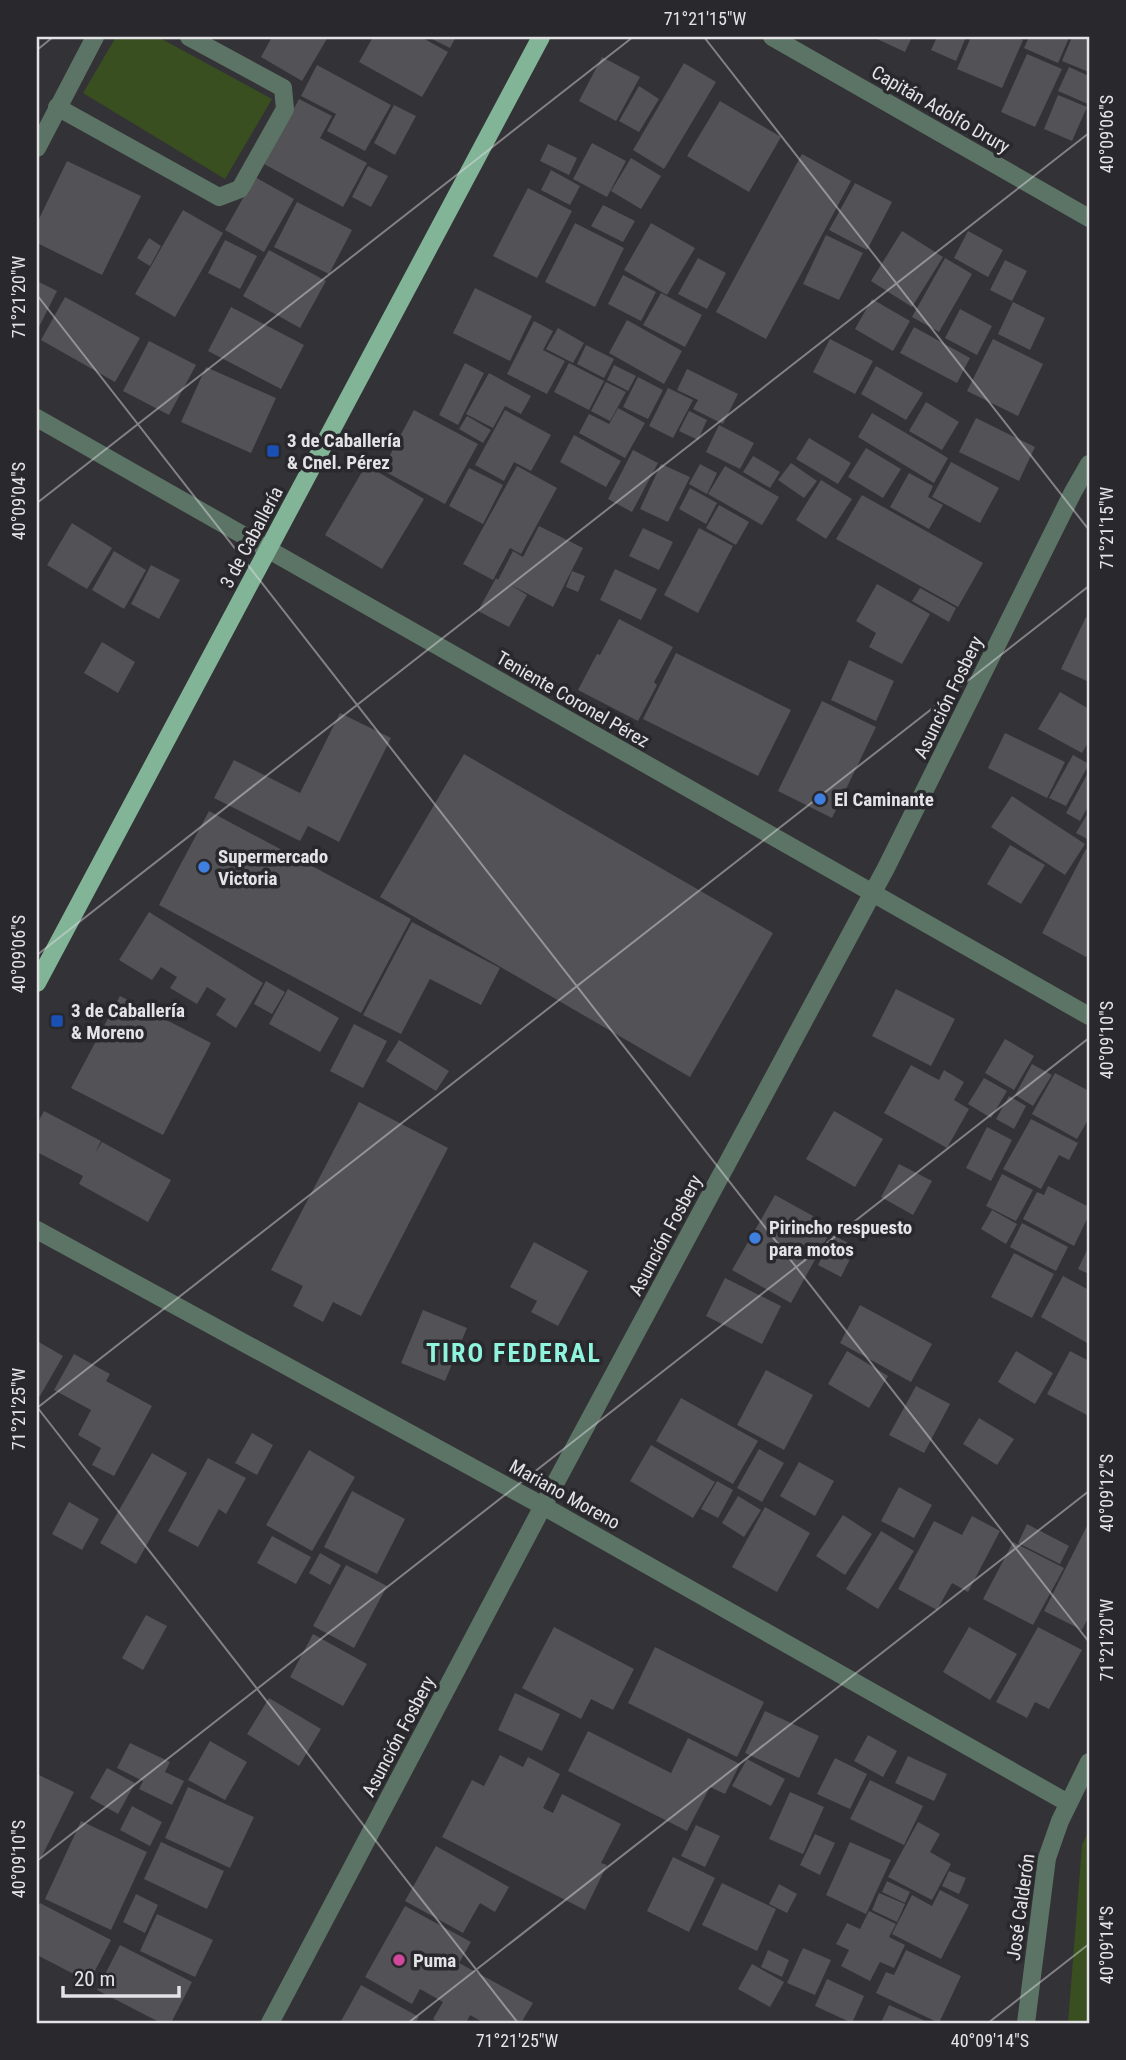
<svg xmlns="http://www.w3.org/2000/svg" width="1126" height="2060" font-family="'Roboto Condensed',sans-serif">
<rect width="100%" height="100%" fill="#333236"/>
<!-- green -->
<path fill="#394f20" d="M 116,37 L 158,37 L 272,99 L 225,179 L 83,93 Z
M 1089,1830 L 1089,2023 L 1068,2023 L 1082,1845 Z"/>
<!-- building -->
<path fill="#535257" d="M 272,37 L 328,37 L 302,81 L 261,57 Z
M 373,37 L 421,37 L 448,52 L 422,97 L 359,62 Z
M 428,37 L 456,37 L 450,48 Z
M 873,37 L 912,37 L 905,52 Z
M 937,37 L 966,37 L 956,61 L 931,50 Z
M 971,37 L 1015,37 L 1023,40 L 1002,88 L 957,69 Z
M 1029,37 L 1067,37 L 1069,38 L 1058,63 L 1024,48 Z
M 1072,37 L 1083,37 L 1089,40 L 1089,72 L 1062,61 Z
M 1027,54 L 1062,69 L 1035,127 L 1001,112 Z
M 602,57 L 640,77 L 616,121 L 579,101 Z
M 684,63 L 716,82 L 664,169 L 633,150 Z
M 317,65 L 391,105 L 365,151 L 327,131 L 336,114 L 301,96 Z
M 1069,67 L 1089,76 L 1088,104 L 1058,91 Z
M 639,86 L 659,99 L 639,132 L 619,121 Z
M 1058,95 L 1087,107 L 1072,141 L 1044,129 Z
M 299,99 L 332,116 L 320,138 L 367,163 L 343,207 L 264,164 Z
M 720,101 L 781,137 L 749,192 L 687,156 Z
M 394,105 L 416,116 L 395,155 L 374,143 Z
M 592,143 L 626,161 L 607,197 L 573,179 Z
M 548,144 L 577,158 L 569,175 L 540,161 Z
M 802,154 L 851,181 L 766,339 L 716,312 Z
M 631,158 L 661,176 L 641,209 L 611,191 Z
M 67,161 L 141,196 L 102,275 L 37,243 L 37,223 Z
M 368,166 L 388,176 L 371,207 L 352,197 Z
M 551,170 L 580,186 L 570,205 L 541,190 Z
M 255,177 L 294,199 L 264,252 L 225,230 Z
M 855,183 L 892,202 L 867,250 L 829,230 Z
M 528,188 L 572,211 L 537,278 L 493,256 Z
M 297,202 L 352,230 L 329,274 L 274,247 Z
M 603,205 L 635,221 L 623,242 L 591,226 Z
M 183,210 L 223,233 L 175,317 L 135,294 Z
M 575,223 L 624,248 L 595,307 L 545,282 Z
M 651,223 L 695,248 L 667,295 L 624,270 Z
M 902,231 L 943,257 L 912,307 L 871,281 Z
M 968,231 L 1003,250 L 988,277 L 954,258 Z
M 826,235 L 863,253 L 839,300 L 803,284 Z
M 149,238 L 161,246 L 150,266 L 137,258 Z
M 225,240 L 257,256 L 240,289 L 208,273 Z
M 269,250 L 326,281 L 300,328 L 243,296 Z
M 698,258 L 726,273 L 707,309 L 678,294 Z
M 945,258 L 972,274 L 939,332 L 912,317 Z
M 1005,260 L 1027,271 L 1012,301 L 990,290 Z
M 623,275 L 656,292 L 641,321 L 608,304 Z
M 37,281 L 57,291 L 37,331 Z
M 475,288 L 532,316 L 510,361 L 453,333 Z
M 661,293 L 702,315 L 685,347 L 643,325 Z
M 65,297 L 140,338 L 115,382 L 41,340 Z
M 872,299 L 910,321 L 893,351 L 855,329 Z
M 1013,302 L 1045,318 L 1030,350 L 998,334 Z
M 231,307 L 304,345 L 281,389 L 208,351 Z
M 960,309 L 992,326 L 977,355 L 945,338 Z
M 627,320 L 682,351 L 664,384 L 609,353 Z
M 534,321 L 553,331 L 543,350 L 565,361 L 547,394 L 507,374 Z
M 914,327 L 970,358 L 957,383 L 900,353 Z
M 558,328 L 584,343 L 573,363 L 546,349 Z
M 830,339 L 873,361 L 855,394 L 813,372 Z
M 993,339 L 1043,364 L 1018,416 L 967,391 Z
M 149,341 L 196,365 L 169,415 L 123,391 Z
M 586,345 L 614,359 L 604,378 L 577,364 Z
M 465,363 L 484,373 L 458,425 L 439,415 Z
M 569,363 L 604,381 L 589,410 L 554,392 Z
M 614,365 L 636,376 L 628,391 L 607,380 Z
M 876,366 L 923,393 L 906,420 L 861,394 Z
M 206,367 L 276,398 L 251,453 L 181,422 Z
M 687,369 L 738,394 L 723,424 L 693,409 L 698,400 L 677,390 Z
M 489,373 L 531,396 L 521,414 L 505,406 L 493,428 L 466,414 Z
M 638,377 L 663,390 L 648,419 L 623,407 Z
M 606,382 L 626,392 L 610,421 L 591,411 Z
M 668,388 L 693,400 L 673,438 L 649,426 Z
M 926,402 L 959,422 L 942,450 L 909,431 Z
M 618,408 L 645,423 L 625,458 L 579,433 L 589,414 L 609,424 L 608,426 Z
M 414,410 L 478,444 L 445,504 L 382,470 Z
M 505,410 L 551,435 L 531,471 L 514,462 L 504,481 L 475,465 Z
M 689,411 L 707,420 L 698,440 L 679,431 Z
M 872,413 L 948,458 L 934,483 L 858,437 Z
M 467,416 L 491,430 L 483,443 L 459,429 Z
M 976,418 L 1035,447 L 1019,481 L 959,452 Z
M 719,425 L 754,443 L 740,469 L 706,452 Z
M 574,435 L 621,461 L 606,487 L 560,462 Z
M 809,438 L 851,463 L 838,484 L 796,459 Z
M 866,448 L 901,469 L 883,498 L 848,477 Z
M 633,450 L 658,463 L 632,512 L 608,499 Z
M 753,456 L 780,472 L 770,488 L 743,472 Z
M 951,462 L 999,488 L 980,523 L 932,497 Z
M 791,463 L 817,481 L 804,498 L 778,480 Z
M 661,464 L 690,477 L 668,522 L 640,509 Z
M 700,464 L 717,473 L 707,494 L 689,484 Z
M 366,465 L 424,499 L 382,569 L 325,535 Z
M 517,466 L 557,488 L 521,554 L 510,548 L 493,580 L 463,564 Z
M 725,466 L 779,497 L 762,525 L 708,494 Z
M 469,468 L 503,485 L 483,524 L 449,506 Z
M 909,473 L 933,486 L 928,497 L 943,505 L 929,529 L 890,507 Z
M 821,480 L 852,499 L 826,539 L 796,520 Z
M 690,488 L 717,503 L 706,524 L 679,509 Z
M 862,495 L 983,563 L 958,607 L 836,539 Z
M 719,505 L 749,522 L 736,545 L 706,528 Z
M 72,523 L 112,548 L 87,589 L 47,565 Z
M 539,526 L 583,548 L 553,607 L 509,584 L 527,595 L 509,627 L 478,611 L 496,578 L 498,580 L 513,551 L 523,557 Z
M 643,528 L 673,542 L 659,570 L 629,556 Z
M 699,528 L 733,546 L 698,613 L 664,595 Z
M 114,551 L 146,570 L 124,609 L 92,590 Z
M 151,565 L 180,580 L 159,619 L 131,604 Z
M 615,569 L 657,589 L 641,620 L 600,600 Z
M 572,571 L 585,576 L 578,592 L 566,587 Z
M 877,584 L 930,614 L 902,664 L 869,647 L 876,633 L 856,621 Z
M 920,588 L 956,608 L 949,622 L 912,601 Z
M 1086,617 L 1089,619 L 1089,682 L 1061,669 Z
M 619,619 L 673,647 L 654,682 L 657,685 L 638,721 L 578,690 L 597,654 L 600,655 Z
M 102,642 L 135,662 L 118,693 L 84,673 Z
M 676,653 L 791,710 L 758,776 L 643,719 Z
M 849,660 L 894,681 L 876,721 L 831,700 Z
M 1060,692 L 1089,709 L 1089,741 L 1082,753 L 1038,729 Z
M 822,701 L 876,727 L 832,818 L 778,791 Z
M 340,713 L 391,738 L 339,842 L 308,826 L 300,841 L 214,798 L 234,760 L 300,793 Z
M 1005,733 L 1065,762 L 1047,798 L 988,768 Z
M 464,754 L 773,933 L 690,1077 L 380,897 Z
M 1073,755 L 1089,764 L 1066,806 L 1049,798 Z
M 1089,771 L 1089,805 L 1080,821 L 1066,813 Z
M 1012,796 L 1085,844 L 1065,875 L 991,827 Z
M 209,811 L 411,919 L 361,1013 L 159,905 Z
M 1089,811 L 1089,840 L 1076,833 Z
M 1010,845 L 1045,865 L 1021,904 L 987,884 Z
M 1086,849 L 1089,850 L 1089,952 L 1086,957 L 1042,933 Z
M 149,912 L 263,983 L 236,1028 L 216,1015 L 226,999 L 207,987 L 197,1004 L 170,988 L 177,977 L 161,967 L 152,980 L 119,960 Z
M 412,922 L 500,968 L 481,1005 L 430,979 L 401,1034 L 363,1015 Z
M 266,981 L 285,992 L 272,1014 L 254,1004 Z
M 288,989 L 339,1018 L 320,1052 L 269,1024 Z
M 896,989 L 955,1019 L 931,1066 L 872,1036 Z
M 120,996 L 211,1043 L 163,1135 L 71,1088 Z
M 354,1024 L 387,1041 L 363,1088 L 330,1071 Z
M 1005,1039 L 1034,1056 L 1014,1090 L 985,1073 Z
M 399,1040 L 449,1071 L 436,1091 L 386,1061 Z
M 1032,1064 L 1052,1075 L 1033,1106 L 1015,1095 Z
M 911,1065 L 939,1080 L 944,1070 L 964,1082 L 954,1100 L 969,1109 L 947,1148 L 884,1113 Z
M 1055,1073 L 1089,1091 L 1089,1118 L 1077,1139 L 1032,1114 Z
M 984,1078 L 1007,1091 L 991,1118 L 968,1104 Z
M 1009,1096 L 1026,1106 L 1014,1129 L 996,1119 Z
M 359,1102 L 448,1148 L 361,1316 L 333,1302 L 323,1322 L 293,1306 L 303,1286 L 271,1270 Z
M 44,1111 L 101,1141 L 95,1153 L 102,1142 L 171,1180 L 148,1222 L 79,1184 L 83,1176 L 37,1152 L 37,1124 Z
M 834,1111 L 883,1139 L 855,1187 L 806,1159 Z
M 1031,1119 L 1078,1143 L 1069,1160 L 1059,1155 L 1041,1189 L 1003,1169 Z
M 987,1127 L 1012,1140 L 991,1181 L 966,1168 Z
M 899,1164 L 932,1181 L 913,1215 L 881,1197 Z
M 1002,1174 L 1033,1190 L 1016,1221 L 986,1206 Z
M 1048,1186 L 1089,1207 L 1089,1215 L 1074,1246 L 1023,1219 L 1037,1192 L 1044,1195 Z
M 775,1195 L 833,1227 L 791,1303 L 732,1270 Z
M 992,1210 L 1017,1224 L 1006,1244 L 981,1229 Z
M 1022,1223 L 1068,1247 L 1056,1271 L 1010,1247 Z
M 833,1235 L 856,1247 L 841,1277 L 818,1265 Z
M 534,1242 L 588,1271 L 558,1326 L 531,1312 L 537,1301 L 510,1287 Z
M 1089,1246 L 1089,1274 L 1078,1269 Z
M 1014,1253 L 1054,1274 L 1032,1318 L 991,1297 Z
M 1063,1276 L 1089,1290 L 1089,1344 L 1041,1317 Z
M 725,1278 L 781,1306 L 762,1344 L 706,1316 Z
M 860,1305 L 932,1344 L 911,1382 L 840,1343 Z
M 423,1310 L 467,1328 L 445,1381 L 401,1363 Z
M 37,1341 L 63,1356 L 40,1396 L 37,1394 Z
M 847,1351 L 888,1376 L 869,1408 L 828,1384 Z
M 1016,1351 L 1053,1373 L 1035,1404 L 998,1382 Z
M 1070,1351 L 1089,1361 L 1089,1416 L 1047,1394 Z
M 74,1354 L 110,1374 L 106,1381 L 152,1406 L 114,1476 L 92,1465 L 101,1448 L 78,1435 L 91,1410 L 54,1390 Z
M 766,1370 L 813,1395 L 784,1450 L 737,1425 Z
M 916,1386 L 950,1404 L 924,1453 L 889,1435 Z
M 681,1398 L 758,1441 L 733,1484 L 656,1441 Z
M 979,1418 L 1014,1439 L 997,1465 L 963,1444 Z
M 252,1433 L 273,1445 L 257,1475 L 235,1463 Z
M 651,1445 L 715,1482 L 693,1518 L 630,1481 Z
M 759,1449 L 784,1463 L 762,1502 L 737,1488 Z
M 309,1450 L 355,1477 L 312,1551 L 266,1525 Z
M 152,1453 L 187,1473 L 136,1564 L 100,1543 Z
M 208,1458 L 246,1478 L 226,1514 L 219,1509 L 198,1547 L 168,1531 Z
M 799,1462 L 834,1481 L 815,1516 L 780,1496 Z
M 717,1481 L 733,1490 L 718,1518 L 701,1509 Z
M 899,1487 L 932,1505 L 914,1538 L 881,1521 Z
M 352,1491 L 405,1519 L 377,1574 L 324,1547 Z
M 738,1496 L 761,1510 L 744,1537 L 722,1523 Z
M 69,1502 L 99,1519 L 82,1550 L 52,1534 Z
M 765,1507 L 810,1533 L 777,1592 L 732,1567 Z
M 843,1515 L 872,1534 L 845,1575 L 816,1556 Z
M 972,1516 L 1000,1531 L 968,1592 L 952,1583 L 937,1610 L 898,1589 L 934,1521 L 962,1535 Z
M 1089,1522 L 1089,1616 L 1082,1630 L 1044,1611 Z
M 1027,1524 L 1069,1546 L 1060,1564 L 1018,1543 Z
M 881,1531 L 914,1551 L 878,1609 L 846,1589 Z
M 272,1536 L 311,1557 L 296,1584 L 257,1563 Z
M 1013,1542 L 1064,1568 L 1033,1625 L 983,1599 Z
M 320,1553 L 341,1565 L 330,1585 L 309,1573 Z
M 346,1565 L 387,1586 L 354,1648 L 313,1626 Z
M 146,1615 L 167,1626 L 143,1670 L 122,1658 Z
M 554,1627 L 634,1669 L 613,1710 L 591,1699 L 581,1719 L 522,1688 Z
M 969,1627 L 1017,1654 L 990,1700 L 943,1672 Z
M 1038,1627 L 1082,1650 L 1049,1709 L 1035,1702 L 1027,1718 L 996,1702 Z
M 313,1634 L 367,1664 L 343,1706 L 290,1677 Z
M 655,1647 L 764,1702 L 737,1757 L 628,1703 Z
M 515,1693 L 560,1714 L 542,1751 L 498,1730 Z
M 269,1698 L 321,1729 L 299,1766 L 247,1734 Z
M 765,1711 L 819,1736 L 799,1778 L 745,1753 Z
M 588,1731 L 671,1773 L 688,1738 L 740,1764 L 725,1794 L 710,1787 L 687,1831 L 568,1771 Z
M 868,1735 L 897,1751 L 883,1777 L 854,1761 Z
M 210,1741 L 247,1762 L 225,1800 L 188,1780 Z
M 130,1743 L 170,1762 L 165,1772 L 184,1781 L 172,1805 L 139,1789 L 143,1781 L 117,1768 Z
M 500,1755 L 523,1767 L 528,1757 L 560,1774 L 543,1808 L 553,1813 L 562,1794 L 621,1824 L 601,1863 L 607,1865 L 585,1910 L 442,1837 L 472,1780 L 484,1786 Z
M 908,1756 L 947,1774 L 934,1801 L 895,1783 Z
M 835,1758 L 867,1774 L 850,1809 L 817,1794 Z
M 747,1759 L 785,1779 L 771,1806 L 732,1786 Z
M 107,1768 L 135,1783 L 118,1814 L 90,1798 Z
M 37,1774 L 74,1792 L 41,1858 L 37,1856 Z
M 870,1780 L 923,1806 L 904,1845 L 850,1819 Z
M 188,1787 L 254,1817 L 230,1868 L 165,1838 Z
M 790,1792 L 824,1807 L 803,1854 L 769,1839 Z
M 132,1806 L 162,1822 L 150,1846 L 120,1830 Z
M 81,1821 L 147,1852 L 111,1930 L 45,1899 Z
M 918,1822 L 940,1834 L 930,1852 L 951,1864 L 932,1900 L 888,1877 Z
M 696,1825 L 720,1836 L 705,1867 L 681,1856 Z
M 815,1834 L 835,1843 L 820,1875 L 800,1865 Z
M 161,1842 L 224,1871 L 207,1909 L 144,1879 Z
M 850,1842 L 891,1860 L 866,1914 L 826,1895 Z
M 436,1846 L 509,1887 L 495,1912 L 480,1903 L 463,1933 L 405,1901 Z
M 673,1857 L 715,1878 L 689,1932 L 647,1911 Z
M 949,1871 L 966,1878 L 959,1894 L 942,1886 Z
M 887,1881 L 910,1892 L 905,1903 L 882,1892 Z
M 722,1883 L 776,1909 L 757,1951 L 702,1925 Z
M 779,1884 L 797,1894 L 787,1913 L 769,1904 Z
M 940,1890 L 969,1905 L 941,1959 L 892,1934 L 912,1895 L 932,1906 Z
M 879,1893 L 905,1904 L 897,1922 L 872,1910 Z
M 136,1894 L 158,1905 L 145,1933 L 123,1922 Z
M 40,1903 L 111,1940 L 89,1982 L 37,1955 L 37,1909 Z
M 405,1906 L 471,1942 L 459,1963 L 533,2003 L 521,2023 L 484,2023 L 470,2015 L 466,2023 L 440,2023 L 433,2019 L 443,2002 L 420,1989 L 412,2004 L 365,1977 Z
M 869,1911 L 896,1924 L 889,1937 L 905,1945 L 894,1968 L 880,1962 L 870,1981 L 841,1966 L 849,1950 L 836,1944 L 847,1923 L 860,1929 Z
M 157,1914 L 213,1940 L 195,1977 L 140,1951 Z
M 120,1945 L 192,1982 L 171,2023 L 161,2023 L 97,1990 Z
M 803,1948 L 831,1960 L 815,1995 L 787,1983 Z
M 768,1950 L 789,1960 L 782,1977 L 761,1967 Z
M 906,1950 L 961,1976 L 939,2023 L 876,1993 L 886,1972 L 894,1975 Z
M 752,1964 L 784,1982 L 770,2007 L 738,1989 Z
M 827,1979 L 864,1996 L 852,2023 L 815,2006 Z
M 361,1985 L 419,2017 L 415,2023 L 340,2023 Z
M 889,2005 L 930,2023 L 881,2023 Z"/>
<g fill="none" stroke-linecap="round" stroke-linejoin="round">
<!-- minor -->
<path stroke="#5c7466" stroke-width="18" d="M 772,37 L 1089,218
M 57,107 L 219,197 L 240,189 L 285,109 L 283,88 L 189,37
M 37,148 L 95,37
M 37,418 L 1089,1016
M 37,1230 L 543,1506 L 1068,1803
M 270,2023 L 543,1506 L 886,868 L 1073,492 L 1089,464
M 1026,2023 L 1047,1858 L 1060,1821 L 1089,1762"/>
<!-- major -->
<path stroke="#82b497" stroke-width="18" d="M 37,983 L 541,37"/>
</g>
<!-- ticks -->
<path fill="none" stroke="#e4e3e6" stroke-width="2" stroke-opacity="0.45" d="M 704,37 L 1089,530M 37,50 L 53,37M 37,295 L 1089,1642M 37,503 L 633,37M 37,955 L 1089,133M 37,1407 L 518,2023M 37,1408 L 1089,586M 37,1861 L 1089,1038M 408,2023 L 1089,1491M 988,2023 L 1089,1944"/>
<!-- markers -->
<g fill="#1a4fb4" stroke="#29282c" stroke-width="2.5">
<rect x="266" y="444" width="14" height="14" rx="3.5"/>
<rect x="50" y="1014" width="14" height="14" rx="3.5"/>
</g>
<g fill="#3f7fe0" stroke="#29282c" stroke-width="2.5">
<circle cx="820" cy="799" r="7"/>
<circle cx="204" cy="867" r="7"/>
<circle cx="755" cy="1238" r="7"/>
</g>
<circle fill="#d1479c" stroke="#29282c" stroke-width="2.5" cx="399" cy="1960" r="7"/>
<g text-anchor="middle" stroke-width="7" stroke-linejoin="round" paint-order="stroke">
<!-- street labels -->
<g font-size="19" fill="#e4e3e6" stroke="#29282c">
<text transform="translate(941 109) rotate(30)" y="7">Capitán Adolfo Drury</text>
<text transform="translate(251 537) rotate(-62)" y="7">3 de Caballería</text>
<text transform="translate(948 697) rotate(-64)" y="7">Asunción Fosbery</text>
<text transform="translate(573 699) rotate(30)" y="7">Teniente Coronel Pérez</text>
<text transform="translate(665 1235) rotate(-62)" y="7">Asunción Fosbery</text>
<text transform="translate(565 1494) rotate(29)" y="7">Mariano Moreno</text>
<text transform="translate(398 1736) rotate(-62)" y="7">Asunción Fosbery</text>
<text transform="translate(1020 1907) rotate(-82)" y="7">José Calderón</text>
</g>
<!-- poi labels -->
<g font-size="19" font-weight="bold" fill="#e4e3e6" stroke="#29282c" text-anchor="start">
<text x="287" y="447">3 de Caballería<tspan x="287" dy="22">&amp; Cnel. Pérez</tspan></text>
<text x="834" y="806">El Caminante</text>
<text x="218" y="863">Supermercado<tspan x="218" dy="22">Victoria</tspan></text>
<text x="71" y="1017">3 de Caballería<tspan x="71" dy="22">&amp; Moreno</tspan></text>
<text x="769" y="1234">Pirincho respuesto<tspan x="769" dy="22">para motos</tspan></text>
<text x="413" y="1967">Puma</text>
</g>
<!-- district labels -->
<g font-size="26" font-weight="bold" letter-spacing="2" fill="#8ff4de" stroke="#29282c">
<text x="514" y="1362">TIRO FEDERAL</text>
</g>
</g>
<!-- border -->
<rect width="1126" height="2060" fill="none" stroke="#29282c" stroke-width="77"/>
<!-- scale -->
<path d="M63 1986v10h116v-10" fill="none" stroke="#e4e3e6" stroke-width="3.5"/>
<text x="74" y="1986" font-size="21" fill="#e4e3e6" stroke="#29282c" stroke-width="5" paint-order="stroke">20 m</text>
<rect x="38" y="38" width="1050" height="1984" fill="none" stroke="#e4e3e6" stroke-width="2.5"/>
<g font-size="18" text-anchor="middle" fill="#e4e3e6">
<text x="705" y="25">71°21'15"W</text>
<text transform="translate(1107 134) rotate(-90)" y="6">40°09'06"S</text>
<text transform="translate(19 297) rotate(-90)" y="6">71°21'20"W</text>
<text transform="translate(19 501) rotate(-90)" y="6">40°09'04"S</text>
<text transform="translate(1107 528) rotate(-90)" y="6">71°21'15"W</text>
<text transform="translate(19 954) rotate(-90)" y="6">40°09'06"S</text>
<text transform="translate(1107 1040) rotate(-90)" y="6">40°09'10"S</text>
<text transform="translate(19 1409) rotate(-90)" y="6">71°21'25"W</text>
<text transform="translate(1107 1493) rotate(-90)" y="6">40°09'12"S</text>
<text transform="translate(1107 1640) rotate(-90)" y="6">71°21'20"W</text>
<text transform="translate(19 1859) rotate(-90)" y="6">40°09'10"S</text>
<text transform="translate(1107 1945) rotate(-90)" y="6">40°09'14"S</text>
<text x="517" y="2047">71°21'25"W</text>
<text x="990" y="2047">40°09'14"S</text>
</g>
</svg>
